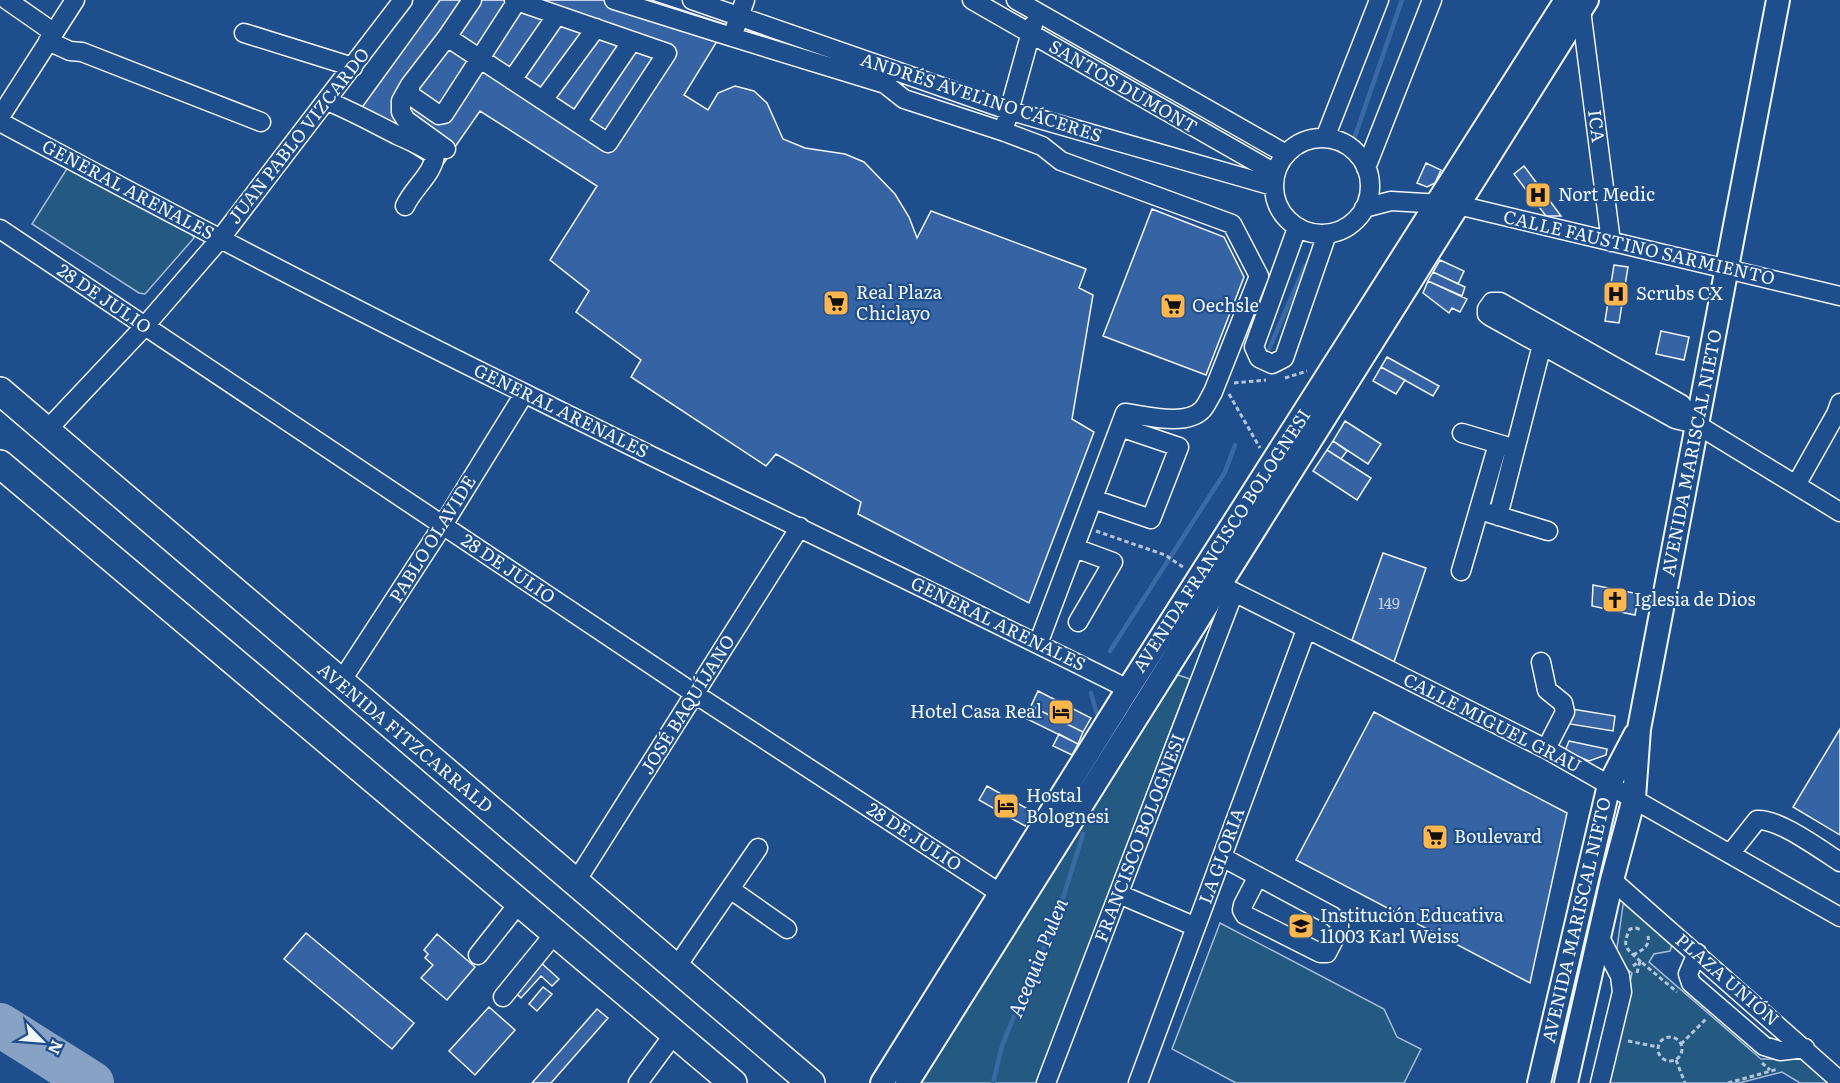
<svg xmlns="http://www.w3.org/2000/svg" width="1840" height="1083" font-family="Literata,serif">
<rect width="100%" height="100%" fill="#1f4e8c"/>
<!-- green -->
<path fill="#245a82" stroke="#a8bbd7" stroke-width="1.5" d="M 68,167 L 190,231 L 194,238 L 145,294 L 139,293 L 32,224 Z
M 1172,673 L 1190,679 L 1037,1083 L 913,1083 Z
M 1631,903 L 1674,939 L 1670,951 L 1654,954 L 1649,962 L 1761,1059 L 1802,1059 L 1829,1083 L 1800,1083 L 1782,1072 L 1739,1083 L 1608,1083 L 1632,973 L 1623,966 L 1616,955 L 1623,905 Z
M 1220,923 L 1384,1009 L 1397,1037 L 1421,1049 L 1404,1083 L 1236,1083 L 1172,1049 Z"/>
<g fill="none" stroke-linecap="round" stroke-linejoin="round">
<!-- stream -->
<path stroke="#3b69a3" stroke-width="4.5" d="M 1354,139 L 1402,0
M 1269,349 L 1305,266
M 1110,651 L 1225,472 L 1235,445
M 1091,693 L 1097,714
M 993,1083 L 1002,1046 L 1033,969 L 1054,927 L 1083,834"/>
<!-- taxiway -->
<path stroke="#88a2c6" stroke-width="44" d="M 0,1025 L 92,1083"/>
</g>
<!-- building -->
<path fill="#3563a3" stroke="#f2f6ff" stroke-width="1.5" d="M 440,0 L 651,0 L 727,25 L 684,95 L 708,110 L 718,93 L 735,86 L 754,91 L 767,103 L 783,139 L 805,148 L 845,154 L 864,162 L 895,194 L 909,217 L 917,238 L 931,211 L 1086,269 L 1079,288 L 1093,295 L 1072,419 L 1094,432 L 1029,603 L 858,514 L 861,502 L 776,454 L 766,466 L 631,377 L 641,360 L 576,312 L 589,291 L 550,260 L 597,186 L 480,111 L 439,170 L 355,117 Z
M 1426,163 L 1441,170 L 1435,183 L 1427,187 L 1417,183 Z
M 1524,166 L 1561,216 L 1546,216 L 1514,174 Z
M 1152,209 L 1224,237 L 1244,277 L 1206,375 L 1103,336 Z
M 1440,260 L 1464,271 L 1458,284 L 1433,272 Z
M 1614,265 L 1628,267 L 1619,323 L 1605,321 Z
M 1433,272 L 1465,287 L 1462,296 L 1428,281 Z
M 1428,281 L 1467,299 L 1460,312 L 1452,308 L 1449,313 L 1423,293 Z
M 1661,331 L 1689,337 L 1684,360 L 1656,354 Z
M 1387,357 L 1439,386 L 1433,396 L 1381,367 Z
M 1381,367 L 1405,380 L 1396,394 L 1373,381 Z
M 1345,421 L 1381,444 L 1368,464 L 1333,441 Z
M 1333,441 L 1347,451 L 1341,459 L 1327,450 Z
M 1327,450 L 1371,478 L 1357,500 L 1313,471 Z
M 1383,553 L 1426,568 L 1394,662 L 1352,640 Z
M 1593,585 L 1639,594 L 1635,615 L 1592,606 Z
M 1038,691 L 1091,718 L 1083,732 L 1031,706 Z
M 1031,706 L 1083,732 L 1078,744 L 1025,718 Z
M 1572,709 L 1615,716 L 1613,731 L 1570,724 Z
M 1374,712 L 1567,813 L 1530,983 L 1296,860 Z
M 1840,729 L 1840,835 L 1793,807 Z
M 1059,734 L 1078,744 L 1072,755 L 1053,746 Z
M 1569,741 L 1607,749 L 1606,755 L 1589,761 L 1565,751 Z
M 987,786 L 1033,812 L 1025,826 L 979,800 Z
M 306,933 L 414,1023 L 392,1049 L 284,959 Z
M 437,934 L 475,967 L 447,1000 L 421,978 L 433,965 L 425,958 L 428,954 L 424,950 Z
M 539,961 L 559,979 L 552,986 L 541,976 L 521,998 L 513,990 Z
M 543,987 L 552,994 L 537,1011 L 529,1004 Z
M 489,1007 L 515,1030 L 475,1075 L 449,1051 Z
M 597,1009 L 608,1018 L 551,1083 L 532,1083 Z"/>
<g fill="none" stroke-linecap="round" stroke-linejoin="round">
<!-- minor casing -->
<g stroke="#f2f6ff" stroke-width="21">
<path id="minor" d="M 7,0 L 53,32
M 614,0 L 732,37
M 692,0 L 1008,110 L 1273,186
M 745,0 L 732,37 L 885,84 L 904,99 L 1005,132 L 1042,146 L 1061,161 L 1232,224 L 1259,276 L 1213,392 C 1210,397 1207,404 1203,409 C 1187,427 1147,416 1125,413 L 1038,644
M 972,0 L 1275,173
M 1016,0 L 1286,154
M 1581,10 L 1611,242
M 244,33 L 353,67
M 447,37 L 608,143 L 667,53 L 514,0
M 48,41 L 70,51 L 82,52 L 261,122
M 512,80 L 557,15
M 410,85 L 410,95 L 439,115 L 444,114 L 517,1
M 543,100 L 596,28
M 327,101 C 352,111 373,123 397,135 C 410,141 423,146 435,155 C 433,174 413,188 405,206
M 0,117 L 75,0
M 0,122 C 173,215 347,306 524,393 C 724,493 927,588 1128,689
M 577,122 L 632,41
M 1006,122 L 1033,25
M1274 186a48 48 0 1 1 96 0a48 48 0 1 1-96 0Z
M 1325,138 L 1379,0
M 446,149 L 406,120 L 401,112 L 401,101 L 410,85 L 447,37 L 472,0
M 1366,168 L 1432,0
M 1364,208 L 1391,201 L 1458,205 L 1840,296
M 1297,228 L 1254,347 L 1259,358 L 1272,364 L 1284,358 L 1327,234
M 0,229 L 695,694 L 1012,901
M 1696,424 L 1681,404 L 1500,302 L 1492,302 L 1487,309 L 1487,314 L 1491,317 L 1675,419 L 1696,424 L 1840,512
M 47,430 L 144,327 L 220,239 L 403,0
M 1462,433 L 1509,447
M 1796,485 L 1836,414 L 1840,403
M 1093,499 L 1151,519 L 1179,447 L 1120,427
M 1489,513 L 1548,531
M 1498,516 L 1542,345
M 1075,548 L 1113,562 L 1078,622
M 1461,571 L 1498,444
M 1208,579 L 1546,749 L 1840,917
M 1541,662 L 1547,690 L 1563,703 L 1565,712 L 1546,749
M 340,683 L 443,525 L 524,394
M 1730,854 L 1757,820 C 1778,818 1821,850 1840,862
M 1222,857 L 1332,916 L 1339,922 L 1339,930 L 1327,953 L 1320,953 L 1245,915 L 1242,910 L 1243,905 L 1258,876
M 1612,880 L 1840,1081
M 575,883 L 800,527
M 730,889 L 787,929
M 1119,894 L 1196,927
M 1599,936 L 1620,976 L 1622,992 L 1600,1083
M 1697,953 L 1688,974 L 1691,983 L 1764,1046 L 1780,1051 L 1805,1048
M 478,955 L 519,903
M 675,969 L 758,848
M 503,997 L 555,933
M 638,1083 L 674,1034
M 1046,1083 L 1234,592
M 1138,1083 L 1306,630"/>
</g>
<!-- major casing -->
<g stroke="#f2f6ff" stroke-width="26">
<path id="major" d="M 882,1083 L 1128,689 L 1566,0
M 907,1083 L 1587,0
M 1539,1083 L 1609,785 L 1635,735
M 1566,1083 L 1612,880 L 1634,798 L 1639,729 L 1778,0"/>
</g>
<!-- highway casing -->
<g stroke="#f2f6ff" stroke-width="30">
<path id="highway" d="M 0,391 L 811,1083
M 0,464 L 733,1083"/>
</g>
<!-- path -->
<path stroke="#b3c4dc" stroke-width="3" stroke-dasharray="4.5 3" stroke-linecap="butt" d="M 1285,378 L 1307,371
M 1234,383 L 1266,380
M 1229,394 L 1260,448
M 1096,531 L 1165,555 L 1183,567
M 1633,955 C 1642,950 1650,947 1648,936
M 1633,966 L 1640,961 C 1627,949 1621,947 1630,929 L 1636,928 L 1641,930
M 1637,973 L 1640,961 L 1677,992
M1658 1049a12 12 0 1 1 24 0a12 12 0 1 1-24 0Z
M 1628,1041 L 1658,1047
M 1681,1044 L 1707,1018
M 1676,1060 L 1685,1083
M 1762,1063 L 1770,1070
M 1728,1083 L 1778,1069"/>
<!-- minor -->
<use href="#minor" stroke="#1f4e8c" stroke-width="18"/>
<!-- major -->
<use href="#major" stroke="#1f4e8c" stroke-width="22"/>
<!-- highway -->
<use href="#highway" stroke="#1f4e8c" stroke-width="27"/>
</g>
<!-- icons -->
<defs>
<g id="hospital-square" transform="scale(1.35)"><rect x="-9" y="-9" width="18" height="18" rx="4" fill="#ffb74d" stroke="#1f4e8c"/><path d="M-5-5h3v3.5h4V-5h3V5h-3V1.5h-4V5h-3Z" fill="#111"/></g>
<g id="supermarket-square" transform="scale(1.35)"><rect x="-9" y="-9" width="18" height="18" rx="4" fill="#ffb74d" stroke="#1f4e8c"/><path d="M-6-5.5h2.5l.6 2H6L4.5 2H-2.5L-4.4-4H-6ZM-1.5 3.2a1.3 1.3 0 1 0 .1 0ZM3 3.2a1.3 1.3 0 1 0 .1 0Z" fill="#111"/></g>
<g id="church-square" transform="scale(1.35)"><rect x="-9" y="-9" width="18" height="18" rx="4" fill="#ffb74d" stroke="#1f4e8c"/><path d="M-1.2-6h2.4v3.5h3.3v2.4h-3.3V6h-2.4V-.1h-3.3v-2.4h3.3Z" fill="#111"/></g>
<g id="hotel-square" transform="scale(1.35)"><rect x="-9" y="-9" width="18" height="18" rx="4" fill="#ffb74d" stroke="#1f4e8c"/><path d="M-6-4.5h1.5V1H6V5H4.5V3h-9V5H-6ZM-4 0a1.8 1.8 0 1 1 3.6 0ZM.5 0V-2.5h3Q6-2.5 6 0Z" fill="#111"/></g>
<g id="school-square" transform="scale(1.35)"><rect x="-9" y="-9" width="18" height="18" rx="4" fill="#ffb74d" stroke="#1f4e8c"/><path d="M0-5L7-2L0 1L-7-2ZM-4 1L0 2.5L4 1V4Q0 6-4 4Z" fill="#111"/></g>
</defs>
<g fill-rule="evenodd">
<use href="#hospital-square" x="1538" y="195"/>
<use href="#hospital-square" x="1616" y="294"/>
<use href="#supermarket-square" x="836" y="303"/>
<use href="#supermarket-square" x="1173" y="306"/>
<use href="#church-square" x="1615" y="600"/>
<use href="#hotel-square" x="1061" y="712"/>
<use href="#hotel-square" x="1006" y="806"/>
<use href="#supermarket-square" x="1435" y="837"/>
<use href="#school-square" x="1301" y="926"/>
</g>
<g text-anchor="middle" stroke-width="4.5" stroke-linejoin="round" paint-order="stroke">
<!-- number labels -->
<g font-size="15" fill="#c3d1e8">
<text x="1389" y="609">149</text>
</g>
<!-- street labels -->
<g font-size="18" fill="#f2f6ff" stroke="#1f4e8c">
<text transform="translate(1123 87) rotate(30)" y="6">SANTOS DUMONT</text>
<text transform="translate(981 98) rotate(18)" y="6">ANDRÉS AVELINO CÁCERES</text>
<text transform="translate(1596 126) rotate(83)" y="6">ICA</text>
<text transform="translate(299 136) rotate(-52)" y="6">JUAN PABLO VIZCARDO</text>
<text transform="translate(128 190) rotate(28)" y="6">GENERAL ARENALES</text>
<text transform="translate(1639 248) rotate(13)" y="6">CALLE FAUSTINO SARMIENTO</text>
<text transform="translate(104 299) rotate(34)" y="6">28 DE JULIO</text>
<text transform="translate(561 411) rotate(26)" y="6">GENERAL ARENALES</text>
<text transform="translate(1692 453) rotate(-79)" y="6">AVENIDA MARISCAL NIETO</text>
<text transform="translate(433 539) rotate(-58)" y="6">PABLO OLAVIDE</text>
<text transform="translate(1222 541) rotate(-57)" y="6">AVENIDA FRANCISCO BOLOGNESI</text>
<text transform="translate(508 569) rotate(34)" y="6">28 DE JULIO</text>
<text transform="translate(998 624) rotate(26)" y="6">GENERAL ARENALES</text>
<text transform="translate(688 705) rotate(-58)" y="6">JOSÉ BAQUÍJANO</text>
<text transform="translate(1492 723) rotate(27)" y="6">CALLE MIGUEL GRAU</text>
<text transform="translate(405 738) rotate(40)" y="6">AVENIDA FITZCARRALD</text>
<text transform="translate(914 837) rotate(33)" y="6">28 DE JULIO</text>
<text transform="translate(1140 838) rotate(-69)" y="6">FRANCISCO BOLOGNESI</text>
<text transform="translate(1222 856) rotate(-70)" y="6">LA GLORIA</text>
<text transform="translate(1577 920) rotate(-77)" y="6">AVENIDA MARISCAL NIETO</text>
<text transform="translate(1727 980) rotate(41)" y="6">PLAZA UNIÓN</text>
</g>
<!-- poi labels -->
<g font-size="18" fill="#f2f6ff" stroke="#1f4e8c" text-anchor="start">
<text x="1558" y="201">Nort Medic</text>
<text x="856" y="299">Real Plaza<tspan x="856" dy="21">Chiclayo</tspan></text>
<text x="1636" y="300">Scrubs CX</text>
<text x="1192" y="312">Oechsle</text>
<text x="1634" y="606">Iglesia de Dios</text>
<text x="1042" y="718" text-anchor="end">Hotel Casa Real</text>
<text x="1026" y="802">Hostal<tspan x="1026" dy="21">Bolognesi</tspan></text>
<text x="1454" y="843">Boulevard</text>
<text x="1320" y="922">Institución Educativa<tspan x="1320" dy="21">11003 Karl Weiss</tspan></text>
</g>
<!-- water labels -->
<g font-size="20" font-style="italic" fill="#f2f6ff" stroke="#1f4e8c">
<text transform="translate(1038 958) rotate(-68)" y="7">Acequia Pulen</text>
</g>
</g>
<!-- north arrow -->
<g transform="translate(42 1041) rotate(115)" stroke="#1f4e8c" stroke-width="4.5" paint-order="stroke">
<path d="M0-4.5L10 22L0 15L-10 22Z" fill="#f2f6ff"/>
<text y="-9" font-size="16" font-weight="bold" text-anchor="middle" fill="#f2f6ff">N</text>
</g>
</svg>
